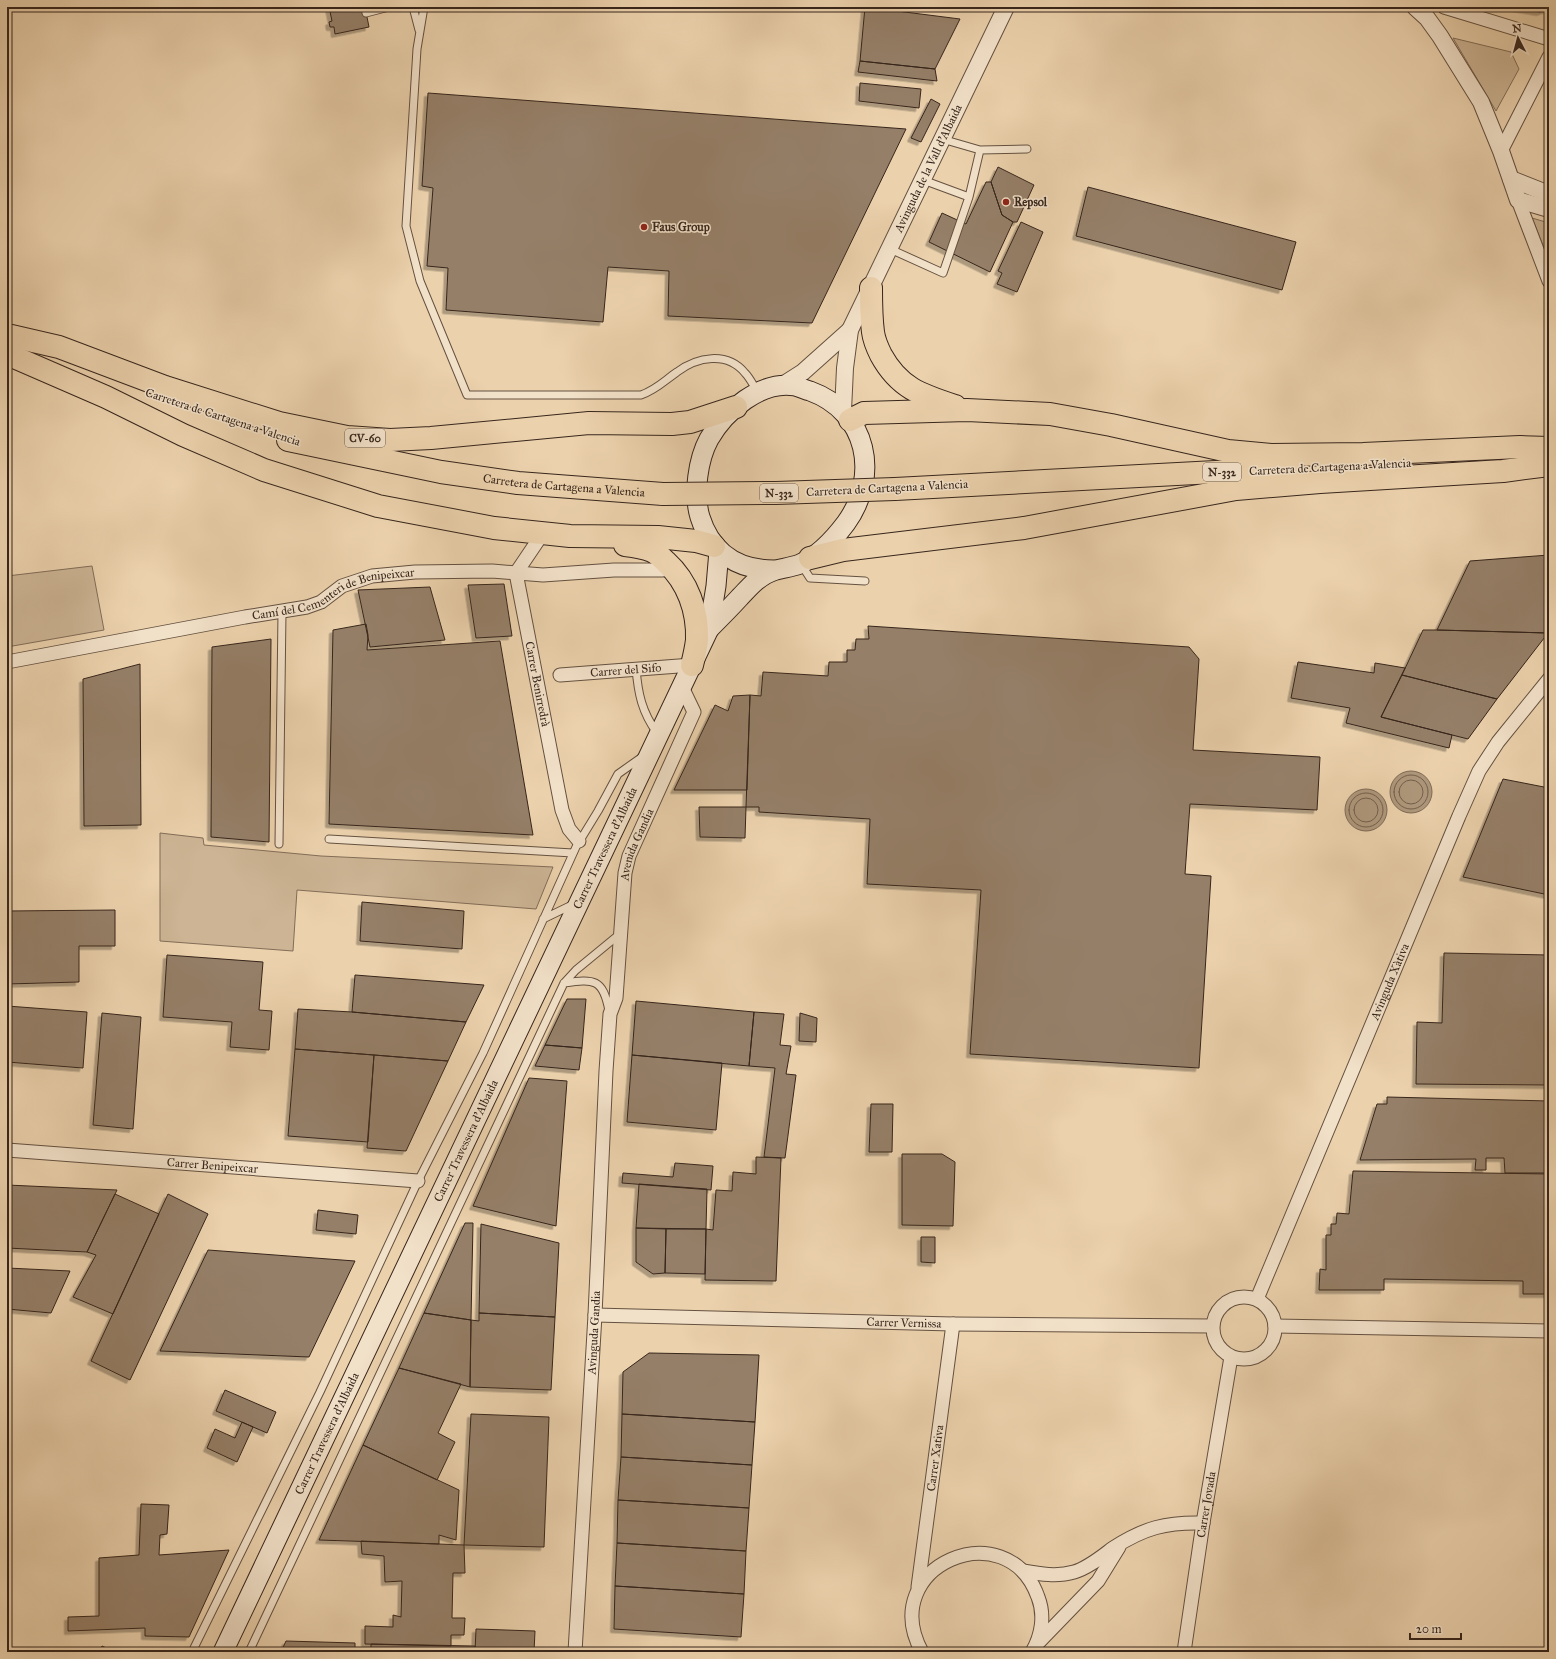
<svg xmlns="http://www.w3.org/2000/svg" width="1556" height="1659" font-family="'IM FELL Great Primer',serif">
<defs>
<filter id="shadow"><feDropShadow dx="-3.5" dy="3.5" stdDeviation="0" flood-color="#0004"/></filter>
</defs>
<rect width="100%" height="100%" fill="#ebd1ac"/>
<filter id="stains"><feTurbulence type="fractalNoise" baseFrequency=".005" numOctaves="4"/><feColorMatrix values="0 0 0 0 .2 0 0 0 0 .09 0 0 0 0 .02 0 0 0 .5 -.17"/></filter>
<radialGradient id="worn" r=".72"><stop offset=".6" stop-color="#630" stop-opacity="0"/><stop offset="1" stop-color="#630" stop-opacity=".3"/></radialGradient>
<!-- green -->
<path fill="#ccb494" stroke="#826d58" d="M 1453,38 L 1511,52 L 1519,69 L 1496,111 Z
M 1532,218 L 1549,223 L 1549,260 Z
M 92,566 L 104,630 L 7,647 L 7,576 Z
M 160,833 L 203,838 L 204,845 L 321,856 L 553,867 L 536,909 L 297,890 L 293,951 L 160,941 Z"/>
<!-- water -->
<path fill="#ae977b" stroke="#7e6a55" d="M1390 792a21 21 0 1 1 42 0a21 21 0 1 1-42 0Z
M1345 810a21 21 0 1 1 42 0a21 21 0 1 1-42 0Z"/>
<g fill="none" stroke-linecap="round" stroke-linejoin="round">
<!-- shore -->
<path stroke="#725e4c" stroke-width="1" d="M1394 792a17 17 0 1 1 34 0a17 17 0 1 1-34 0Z
M1399 792a12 12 0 1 1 24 0a12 12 0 1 1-24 0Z
M1349 810a17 17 0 1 1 34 0a17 17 0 1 1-34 0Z
M1354 810a12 12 0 1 1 24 0a12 12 0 1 1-24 0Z"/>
</g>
<!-- building -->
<path fill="#957f67" stroke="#37261c" filter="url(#shadow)" d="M 329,7 L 365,7 L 369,27 L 335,34 L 334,27 L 330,27 L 329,22 L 332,21 Z
M 865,7 L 960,19 L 935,69 L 860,61 Z
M 1510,7 L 1549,7 L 1549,9 L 1540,12 Z
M 860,61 L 935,69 L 937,81 L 858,72 Z
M 860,83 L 921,89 L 919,108 L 859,101 Z
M 428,93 L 906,129 L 812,323 L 668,316 L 669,271 L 608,267 L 603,322 L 446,310 L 448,268 L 427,266 L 433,188 L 422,186 Z
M 931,99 L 940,104 L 921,142 L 911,138 Z
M 998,167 L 1034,185 L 1017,222 L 1013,222 L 1002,215 L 991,182 Z
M 986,182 L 991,182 L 1002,215 L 1013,222 L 990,272 L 929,242 L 942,213 L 966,224 Z
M 1088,187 L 1296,242 L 1282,290 L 1076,236 Z
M 1021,222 L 1043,232 L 1017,292 L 997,284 L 1002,273 L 998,271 Z
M 1549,555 L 1549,632 L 1548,633 L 1437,630 L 1470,561 Z
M 504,584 L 512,636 L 476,638 L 468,585 Z
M 430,587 L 445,640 L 370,647 L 358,590 Z
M 366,624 L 368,635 L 367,650 L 500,641 L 533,835 L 329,824 L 333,630 Z
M 868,626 L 1189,647 L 1199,659 L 1193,750 L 1320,757 L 1317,810 L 1190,804 L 1185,874 L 1211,876 L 1199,1068 L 970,1054 L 981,890 L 867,884 L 870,819 L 759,812 L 759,807 L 746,807 L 750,695 L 761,696 L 763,672 L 828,676 L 829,662 L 847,662 L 847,650 L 855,650 L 856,639 L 869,639 Z
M 1423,630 L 1437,630 L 1548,633 L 1497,699 L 1402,675 Z
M 271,639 L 269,842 L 211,837 L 212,647 Z
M 1298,662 L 1374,673 L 1375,663 L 1405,668 L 1381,717 L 1452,735 L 1449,748 L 1346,723 L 1350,708 L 1291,698 Z
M 140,664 L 141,825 L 84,826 L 83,679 Z
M 1402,675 L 1497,699 L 1468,739 L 1381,717 Z
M 750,695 L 747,790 L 674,790 L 715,705 L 728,711 L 733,696 Z
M 1503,779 L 1549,788 L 1549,895 L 1463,877 Z
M 699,807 L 746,807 L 745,838 L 700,837 Z
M 362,902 L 464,911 L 462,949 L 360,941 Z
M 115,910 L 115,946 L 79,946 L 79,982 L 7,984 L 7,911 Z
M 1444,953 L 1549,955 L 1549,1085 L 1416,1084 L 1417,1022 L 1442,1023 Z
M 167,955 L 263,962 L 259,1010 L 272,1011 L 269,1050 L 230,1047 L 232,1022 L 163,1017 Z
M 355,975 L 484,985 L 466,1022 L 352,1012 Z
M 567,999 L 586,999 L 582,1048 L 545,1045 Z
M 636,1001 L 754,1012 L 749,1066 L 632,1055 Z
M 7,1006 L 87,1012 L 83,1068 L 7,1062 Z
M 298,1009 L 352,1012 L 466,1022 L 448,1061 L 374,1055 L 295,1049 Z
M 754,1012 L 784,1014 L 780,1045 L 791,1046 L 786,1074 L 796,1075 L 785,1158 L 764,1157 L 775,1068 L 749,1066 Z
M 102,1013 L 141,1017 L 133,1129 L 93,1125 Z
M 800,1013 L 817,1018 L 816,1042 L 799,1041 Z
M 545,1045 L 582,1048 L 579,1070 L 535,1066 Z
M 295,1049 L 374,1055 L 368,1142 L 288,1136 Z
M 374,1055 L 448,1061 L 406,1151 L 367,1148 Z
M 632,1055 L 722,1063 L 716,1130 L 627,1122 Z
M 529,1078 L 567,1081 L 556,1226 L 473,1206 Z
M 1387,1097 L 1549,1101 L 1549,1173 L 1505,1173 L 1504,1158 L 1486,1158 L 1486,1170 L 1475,1170 L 1476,1159 L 1360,1160 L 1377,1104 L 1387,1104 Z
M 871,1104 L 893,1104 L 892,1152 L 869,1152 Z
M 902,1154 L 942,1154 L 955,1162 L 953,1226 L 902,1225 Z
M 756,1157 L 781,1158 L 776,1281 L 705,1280 L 706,1229 L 713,1230 L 716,1190 L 732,1191 L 733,1172 L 756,1174 Z
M 675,1163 L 713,1166 L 711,1190 L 622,1183 L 623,1173 L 673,1177 Z
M 1353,1171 L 1549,1174 L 1549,1294 L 1523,1294 L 1523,1281 L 1384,1279 L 1384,1290 L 1319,1290 L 1320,1269 L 1326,1270 L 1326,1235 L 1331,1235 L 1331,1224 L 1336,1224 L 1337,1213 L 1349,1214 Z
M 639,1184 L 707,1189 L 706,1229 L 636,1228 Z
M 7,1185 L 117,1190 L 87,1252 L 7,1248 Z
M 115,1194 L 159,1214 L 113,1314 L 73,1297 L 96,1255 L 87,1252 Z
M 168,1194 L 208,1214 L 130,1380 L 91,1361 Z
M 318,1210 L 358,1215 L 356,1234 L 316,1230 Z
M 465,1223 L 473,1223 L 471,1320 L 424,1313 Z
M 481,1224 L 559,1243 L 555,1317 L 479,1313 Z
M 636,1228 L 666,1229 L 665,1273 L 653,1274 L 636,1262 Z
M 666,1229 L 706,1229 L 705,1274 L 665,1273 Z
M 921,1237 L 935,1237 L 935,1263 L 921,1262 Z
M 208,1250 L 355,1261 L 309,1357 L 160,1351 Z
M 7,1268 L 70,1271 L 51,1313 L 7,1309 Z
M 424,1313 L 471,1320 L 470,1387 L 399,1368 Z
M 479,1313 L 555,1317 L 551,1390 L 470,1387 L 471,1320 L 479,1321 Z
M 649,1353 L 759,1355 L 755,1422 L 622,1414 L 623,1372 Z
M 399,1368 L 461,1384 L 438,1433 L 455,1442 L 437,1480 L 363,1445 Z
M 225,1390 L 276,1412 L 267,1433 L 216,1411 Z
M 471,1414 L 549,1417 L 544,1547 L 464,1545 Z
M 622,1414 L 755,1422 L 752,1465 L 621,1457 Z
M 242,1422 L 253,1427 L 237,1462 L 207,1448 L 215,1429 L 235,1438 Z
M 363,1445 L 459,1490 L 456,1540 L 439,1535 L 439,1544 L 319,1540 Z
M 621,1457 L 752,1465 L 749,1508 L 618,1500 Z
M 618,1500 L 749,1508 L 746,1551 L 617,1543 Z
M 141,1504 L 169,1505 L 167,1534 L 160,1535 L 159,1555 L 229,1550 L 189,1637 L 145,1636 L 145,1628 L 68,1631 L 68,1617 L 99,1616 L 99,1558 L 139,1555 Z
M 361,1541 L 464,1545 L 465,1573 L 453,1573 L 452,1618 L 465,1618 L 464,1635 L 451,1635 L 451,1646 L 365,1644 L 365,1626 L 393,1627 L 393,1615 L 401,1617 L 402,1581 L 385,1582 L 384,1556 L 362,1554 Z
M 617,1543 L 746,1551 L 744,1594 L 615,1586 Z
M 615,1586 L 744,1594 L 741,1637 L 614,1629 Z
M 476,1629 L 535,1631 L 534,1652 L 475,1652 Z
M 286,1641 L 355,1643 L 355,1652 L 281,1652 Z
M 371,1644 L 475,1646 L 475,1652 L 371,1652 Z
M 102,1646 L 115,1652 L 99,1652 Z"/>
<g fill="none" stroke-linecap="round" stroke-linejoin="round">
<!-- service casing -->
<g stroke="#645140" stroke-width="9">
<path id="service" d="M 413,7 L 419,30
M 424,7 L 417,49 L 406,226 L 420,281 L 467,395 L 641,395 C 656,390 664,381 677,372 C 697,357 727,351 745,373 C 750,378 753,385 757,391
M 366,13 L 389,7
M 942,139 L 980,150 L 1027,149
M 969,197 L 980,150
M 890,249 L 943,273 L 969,197 L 923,180
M 801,564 L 810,578 L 865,581
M 636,668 C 638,694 642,712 657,733
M 329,839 L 573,853
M 279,844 L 282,612
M 543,919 L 574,904
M 564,983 C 594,979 603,978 609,1011
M 192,1652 L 320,1392 L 418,1181 L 483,1053 L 576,847 L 598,811 L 618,774 L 642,757
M 249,1652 L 564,983 L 576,970 L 621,933"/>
</g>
<!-- minor casing -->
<g stroke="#645140" stroke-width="15">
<g id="minor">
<path d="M 1444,7 L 1549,39"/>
<path d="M 1501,151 L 1549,57"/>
<path d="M 1518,200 L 1549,281"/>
<path id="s1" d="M 516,573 L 562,810 L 569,829 L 579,841"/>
<path d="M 516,573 L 543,533"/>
<path id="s2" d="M 7,662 L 245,617 L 307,607 L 321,602 L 342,586 L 372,576 L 415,572 L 492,571 L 543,575 L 614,570 L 663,570"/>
<path id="s3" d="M 560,675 L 692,665"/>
<path id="s4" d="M 7,1150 L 418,1181"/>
<circle cx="1244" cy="1328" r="31"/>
<path id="s5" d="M 1257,1299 L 1459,816 L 1479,771 L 1498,742 L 1549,679"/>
<path id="s6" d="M 595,1315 L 953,1324 L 1212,1326"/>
<path d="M 1275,1326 L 1549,1331"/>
<path d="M 1023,1571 C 1040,1574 1057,1577 1074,1572 C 1088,1568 1101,1557 1113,1548 C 1144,1528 1166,1522 1203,1523"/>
<path id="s7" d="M 918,1587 L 953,1324"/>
<path d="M 1038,1643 L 1098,1581 L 1119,1547"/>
<path id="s8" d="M 575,1652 L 595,1315 L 606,1071 L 610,1014 L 616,998 L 625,873 L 629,856 L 694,712 L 682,687"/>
<path d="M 922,1652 C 875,1566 1007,1510 1038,1597 C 1045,1615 1042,1635 1032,1652"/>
<path id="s9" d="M 1184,1652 L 1203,1523 L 1231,1357"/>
</g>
</g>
<!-- tertiary casing -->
<g stroke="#645140" stroke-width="18">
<g id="tertiary">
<path d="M 1415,7 L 1427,18 L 1440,36 L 1481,102 L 1501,151 L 1518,200 L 1549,209"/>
<path d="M 1511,179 L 1549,194"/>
<path d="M 781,386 L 803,372 L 850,330"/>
<path id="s10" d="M 843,411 L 845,368 L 850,330 L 1006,7"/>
</g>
</g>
<!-- secondary casing -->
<g stroke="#37261c" stroke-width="21">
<g id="secondary">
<path d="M 709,629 C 719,619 730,608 740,597 C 745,592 750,586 756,581 C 761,577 769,572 776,570 C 784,568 792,567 800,564 C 818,556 834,539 846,523 C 880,476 868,412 810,391 C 805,390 800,387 795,386 C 761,380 725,411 709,439 C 698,459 693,494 700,517 C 711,552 737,570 774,570"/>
<path id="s11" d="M 223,1652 L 709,629 L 716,586 L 719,551"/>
</g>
</g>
<!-- trunk casing -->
<g stroke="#37261c" stroke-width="24">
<g id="trunk">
<path d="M 871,288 C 871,303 871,317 873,332 C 874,340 877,347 881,355 C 899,388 921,395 955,406"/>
<path d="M 7,335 L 59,347 L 165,387 L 279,423 L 347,437 L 390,440 L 431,438 L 589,423 L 672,424 L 690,422 L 736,407"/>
<path d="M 7,354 L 106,397 L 183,435 L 264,470 L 378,506 L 494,528 L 570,536 L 658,537 L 696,541 L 714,546"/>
<path d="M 850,420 L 864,413 L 967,410 L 1050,414 L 1111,425 L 1228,451 L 1271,455 L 1363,454 L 1520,447 L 1549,448"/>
<path id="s12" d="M 288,440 L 441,472 L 518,483 L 663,494"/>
<path d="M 895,489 L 1289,468"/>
<path d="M 625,545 C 634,546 643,547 652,551 C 657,553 662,558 666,562 C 688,582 698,611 697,640 C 696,648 694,657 692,665"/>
<path d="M 810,558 L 843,550 L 1024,528 L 1236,489 L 1320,482 L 1503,471 L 1549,465"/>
</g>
</g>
<!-- service -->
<use href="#service" stroke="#f2e1c9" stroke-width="7"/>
<!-- minor -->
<use href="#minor" stroke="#f2e1c9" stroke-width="13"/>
<!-- tertiary -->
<use href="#tertiary" stroke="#f2e1c9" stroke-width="16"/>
<!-- secondary -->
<use href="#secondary" stroke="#f2e1c9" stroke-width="19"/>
<!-- trunk -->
<use href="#trunk" stroke="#ebd1ac" stroke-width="22"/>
<!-- trunk-bridge casing -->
<g stroke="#37261c" stroke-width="24" stroke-linecap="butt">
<path id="trunk-bridge" d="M 663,494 L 776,493 L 895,489"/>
</g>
<!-- trunk-bridge -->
<use href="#trunk-bridge" stroke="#ebd1ac" stroke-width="22"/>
</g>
<!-- markers -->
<g fill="#8f2418" stroke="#f2e1c9" stroke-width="1.5">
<circle cx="1006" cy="202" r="4"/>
<circle cx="644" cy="227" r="4"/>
</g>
<g text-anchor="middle" stroke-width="3" stroke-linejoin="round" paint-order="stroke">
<!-- shield labels -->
<g fill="#f2e1c9" stroke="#6f5e50" stroke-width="1">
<rect x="345" y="429" width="40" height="18" rx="3"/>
<rect x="1203" y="463" width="38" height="18" rx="3"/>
<rect x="760" y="484" width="38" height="18" rx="3"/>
</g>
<g font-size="11" font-weight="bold" fill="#37261c">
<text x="365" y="442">CV-60</text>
<text x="1222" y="476">N-332</text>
<text x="779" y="497">N-332</text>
</g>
<!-- street labels -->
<g font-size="12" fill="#37261c" stroke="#f2e1c9">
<text dy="4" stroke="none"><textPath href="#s10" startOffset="261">Avinguda de la Vall d'Albaida</textPath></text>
<text transform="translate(223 417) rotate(18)" y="4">Carretera de Cartagena a Valencia</text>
<text transform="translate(1330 467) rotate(-3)" y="4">Carretera de Cartagena a Valencia</text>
<text dy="4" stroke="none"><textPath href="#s12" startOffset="280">Carretera de Cartagena a Valencia</textPath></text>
<text transform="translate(887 488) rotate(-3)" y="4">Carretera de Cartagena a Valencia</text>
<text dy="4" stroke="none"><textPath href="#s2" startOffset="335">Camí del Cementeri de Benipeixcar</textPath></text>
<text dy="4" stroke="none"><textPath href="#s3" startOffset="66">Carrer del Sifo</textPath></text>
<text dy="4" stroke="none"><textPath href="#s1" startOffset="113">Carrer Benirredrà</textPath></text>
<text dy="4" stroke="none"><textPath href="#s8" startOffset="812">Avenida Gandia</textPath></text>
<text dy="4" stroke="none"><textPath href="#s11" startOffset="890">Carrer Travessera d'Albaida</textPath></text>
<text dy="4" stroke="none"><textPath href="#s5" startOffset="344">Avinguda Xàtiva</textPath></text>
<text dy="4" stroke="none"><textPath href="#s11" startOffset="566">Carrer Travessera d'Albaida</textPath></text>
<text dy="4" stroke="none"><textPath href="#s4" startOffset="206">Carrer Benipeixcar</textPath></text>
<text dy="4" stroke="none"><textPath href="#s6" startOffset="309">Carrer Vernissa</textPath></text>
<text dy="4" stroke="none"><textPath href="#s8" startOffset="320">Avinguda Gandia</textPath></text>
<text dy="4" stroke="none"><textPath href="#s11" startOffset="242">Carrer Travessera d'Albaida</textPath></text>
<text dy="4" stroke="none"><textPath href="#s7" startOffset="130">Carrer Xativa</textPath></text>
<text dy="4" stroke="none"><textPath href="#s9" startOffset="149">Carrer Jovada</textPath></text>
</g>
<!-- poi labels -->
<g font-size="12" font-weight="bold" fill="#37261c" stroke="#f2e1c9" text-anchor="start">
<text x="1014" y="206">Repsol</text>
<text x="652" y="231">Faus Group</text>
</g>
</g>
<!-- margin -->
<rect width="1556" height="1659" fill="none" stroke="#ebd1ac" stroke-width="24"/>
<rect x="8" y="8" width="1540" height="1643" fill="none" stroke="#37261c" stroke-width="2"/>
<rect x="12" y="12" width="1532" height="1635" fill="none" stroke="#37261c"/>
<!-- north arrow -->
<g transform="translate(1518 38) rotate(354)" stroke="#f2e1c9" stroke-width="3" paint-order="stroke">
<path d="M0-3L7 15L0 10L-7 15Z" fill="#37261c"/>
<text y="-6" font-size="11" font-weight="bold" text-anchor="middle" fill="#37261c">N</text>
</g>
<!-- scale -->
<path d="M1410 1633v6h51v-6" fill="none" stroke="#37261c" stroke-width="2"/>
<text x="1416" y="1633" font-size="12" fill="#37261c" stroke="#f2e1c9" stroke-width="3" paint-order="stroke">20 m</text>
<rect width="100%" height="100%" filter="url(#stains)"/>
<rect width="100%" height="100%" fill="url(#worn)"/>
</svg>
